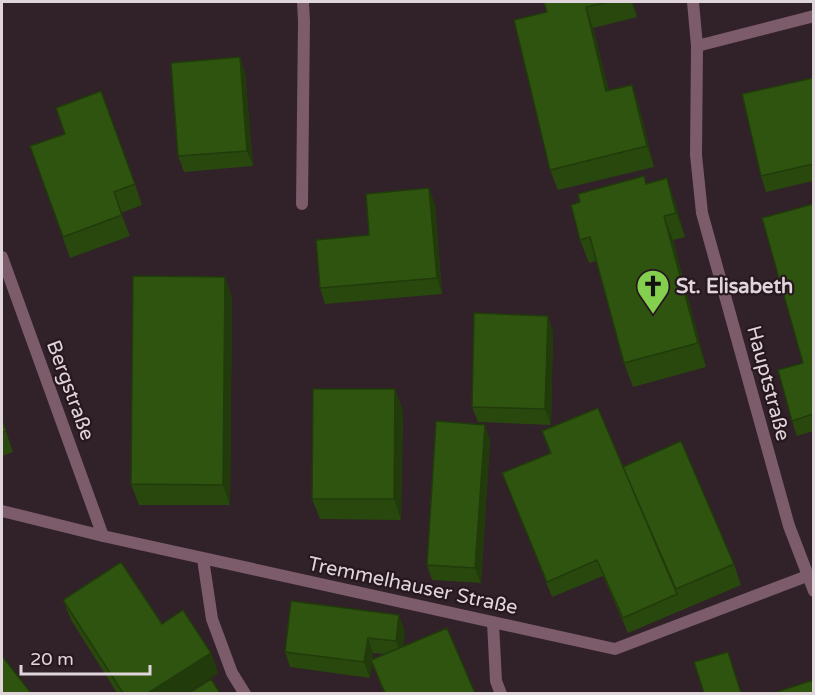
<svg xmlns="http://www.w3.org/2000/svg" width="815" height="695" font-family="'Varela Round',sans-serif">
<rect width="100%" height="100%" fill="#312128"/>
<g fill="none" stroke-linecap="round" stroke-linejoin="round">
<!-- lane -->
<path stroke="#7c5b6a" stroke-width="12" d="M 302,204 L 304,21
M 493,623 L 496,681 L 501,694"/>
<!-- street -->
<path stroke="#7c5b6a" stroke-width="12" d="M 303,2 L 304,21
M 693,2 L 697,46 L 696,155 L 702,213 L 789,526 L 814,591
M 697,46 L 814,16
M 2,257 L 103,536
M 2,511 L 103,536 L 615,649 L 807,576
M 203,559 L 212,619 L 232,673 L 245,694"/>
</g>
<!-- wall -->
<path fill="#28480e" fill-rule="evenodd" d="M 544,2 L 633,2 L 637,17 L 593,28 L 609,91 L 632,85 L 639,106 L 654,167 L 558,190 L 550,170 L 547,12 Z
M 245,72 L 253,166 L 184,172 L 178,156 Z
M 813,78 L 813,181 L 766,192 L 761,176 Z
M 30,146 L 135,184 L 142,205 L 121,213 L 130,236 L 70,258 Z
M 647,184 L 675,202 L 685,237 L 673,240 L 706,367 L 633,387 L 624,363 L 596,261 L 589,263 L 580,240 Z
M 435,204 L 442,294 L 325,304 L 320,288 L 369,235 Z
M 813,204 L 813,431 L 797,436 L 792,421 L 803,363 Z
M 225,277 L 232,298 L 230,505 L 139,505 L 131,484 Z
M 553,331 L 551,425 L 478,422 L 472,407 Z
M 403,410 L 401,520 L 320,519 L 312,499 Z
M 2,420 L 13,452 L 2,456 Z
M 542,431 L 623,467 L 734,564 L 741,585 L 628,633 L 603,576 L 552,597 L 502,473 L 550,453 Z
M 490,440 L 481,583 L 432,580 L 427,565 Z
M 63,600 L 162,624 L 211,653 L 218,673 L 187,693 L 117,693 L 71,620 Z
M 405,631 L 403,647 L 475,693 L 384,693 L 372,663 L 370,678 L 290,667 L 285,652 ZM 373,653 L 385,654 L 372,660 Z"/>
<!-- shaded-wall -->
<path fill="#213b0b" d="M 631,2 L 633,2 L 637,17 Z
M 586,7 L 593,28 L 614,112 L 606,91 Z
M 240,57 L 245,72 L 253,166 L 247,151 Z
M 632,85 L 639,106 L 654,167 L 647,146 Z
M 667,178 L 675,202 L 685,237 L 676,213 Z
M 429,188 L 435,204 L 442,294 L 437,278 Z
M 664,216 L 673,240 L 706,367 L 698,343 Z
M 225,277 L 232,298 L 230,505 L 223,485 Z
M 548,316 L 553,331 L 551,425 L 545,409 Z
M 395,389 L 403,410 L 401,520 L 394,499 Z
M 485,425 L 490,440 L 481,583 L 475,568 Z
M 399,615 L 405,631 L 401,656 L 396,641 Z
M 368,638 L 373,653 L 370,678 L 364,662 Z
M 211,653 L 218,673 L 187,693 L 148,693 Z"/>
<!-- building -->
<path fill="#2f5410" stroke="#213b0b" stroke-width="1.5" d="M 544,2 L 609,2 L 586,7 L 606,91 L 632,85 L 647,146 L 550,170 L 514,20 L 547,12 Z
M 240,57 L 247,151 L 178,156 L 171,63 Z
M 813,78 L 813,164 L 761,176 L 742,94 Z
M 101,91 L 135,184 L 114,192 L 122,215 L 63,237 L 30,146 L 65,134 L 56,108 Z
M 644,176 L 646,184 L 667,178 L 676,213 L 664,216 L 698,343 L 624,363 L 590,237 L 580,240 L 571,205 L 580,202 L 578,194 Z
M 429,188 L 437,278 L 320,288 L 316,240 L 369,235 L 366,194 Z
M 813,204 L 813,414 L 792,421 L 778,370 L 803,363 L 762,218 Z
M 133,276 L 225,277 L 223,485 L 131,484 Z
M 474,313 L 548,316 L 545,409 L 472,407 Z
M 313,389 L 395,389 L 394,499 L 312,499 Z
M 598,408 L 677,594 L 623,618 L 597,560 L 547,582 L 502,473 L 551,453 L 542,431 Z
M 2,420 L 6,431 L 2,433 Z
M 436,421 L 485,425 L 475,568 L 427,565 Z
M 681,441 L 734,564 L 676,589 L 623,467 Z
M 121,562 L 162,624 L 183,610 L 211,653 L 148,693 L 123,693 L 63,600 Z
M 291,601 L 399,615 L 396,641 L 368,638 L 364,662 L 285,652 Z
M 447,628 L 475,693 L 385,693 L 371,660 Z
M 728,652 L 741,693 L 704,693 L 694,662 Z
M 2,656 L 31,693 L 2,693 Z
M 211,679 L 220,693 L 189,693 Z
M 813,680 L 813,693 L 774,693 Z"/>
<!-- icons -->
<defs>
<g id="church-pin" transform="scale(1.725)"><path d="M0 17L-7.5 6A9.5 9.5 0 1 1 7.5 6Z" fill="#84cf4d" stroke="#27171f"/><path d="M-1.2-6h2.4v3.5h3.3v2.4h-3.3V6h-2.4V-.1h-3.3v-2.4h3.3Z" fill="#111"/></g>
</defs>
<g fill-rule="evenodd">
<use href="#church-pin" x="653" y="286"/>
</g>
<g text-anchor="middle" stroke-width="4.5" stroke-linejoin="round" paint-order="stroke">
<!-- poi labels -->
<g font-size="20" font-weight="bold" fill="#e0d5da" stroke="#27171f" text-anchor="start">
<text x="676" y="293">St. Elisabeth</text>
</g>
<!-- street labels -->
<g font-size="20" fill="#e0d5da" stroke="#27171f">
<text transform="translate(769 383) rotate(75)" y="7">Hauptstraße</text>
<text transform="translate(71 390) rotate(70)" y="7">Bergstraße</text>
<text transform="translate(413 585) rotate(12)" y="7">Tremmelhauser Straße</text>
</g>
</g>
<!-- border -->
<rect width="815" height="695" fill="none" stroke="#e0d5da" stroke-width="6"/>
<!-- scale -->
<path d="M21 665v9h129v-9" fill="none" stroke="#e0d5da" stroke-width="3"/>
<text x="30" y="665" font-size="18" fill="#e0d5da" stroke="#27171f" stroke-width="4.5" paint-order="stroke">20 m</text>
</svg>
